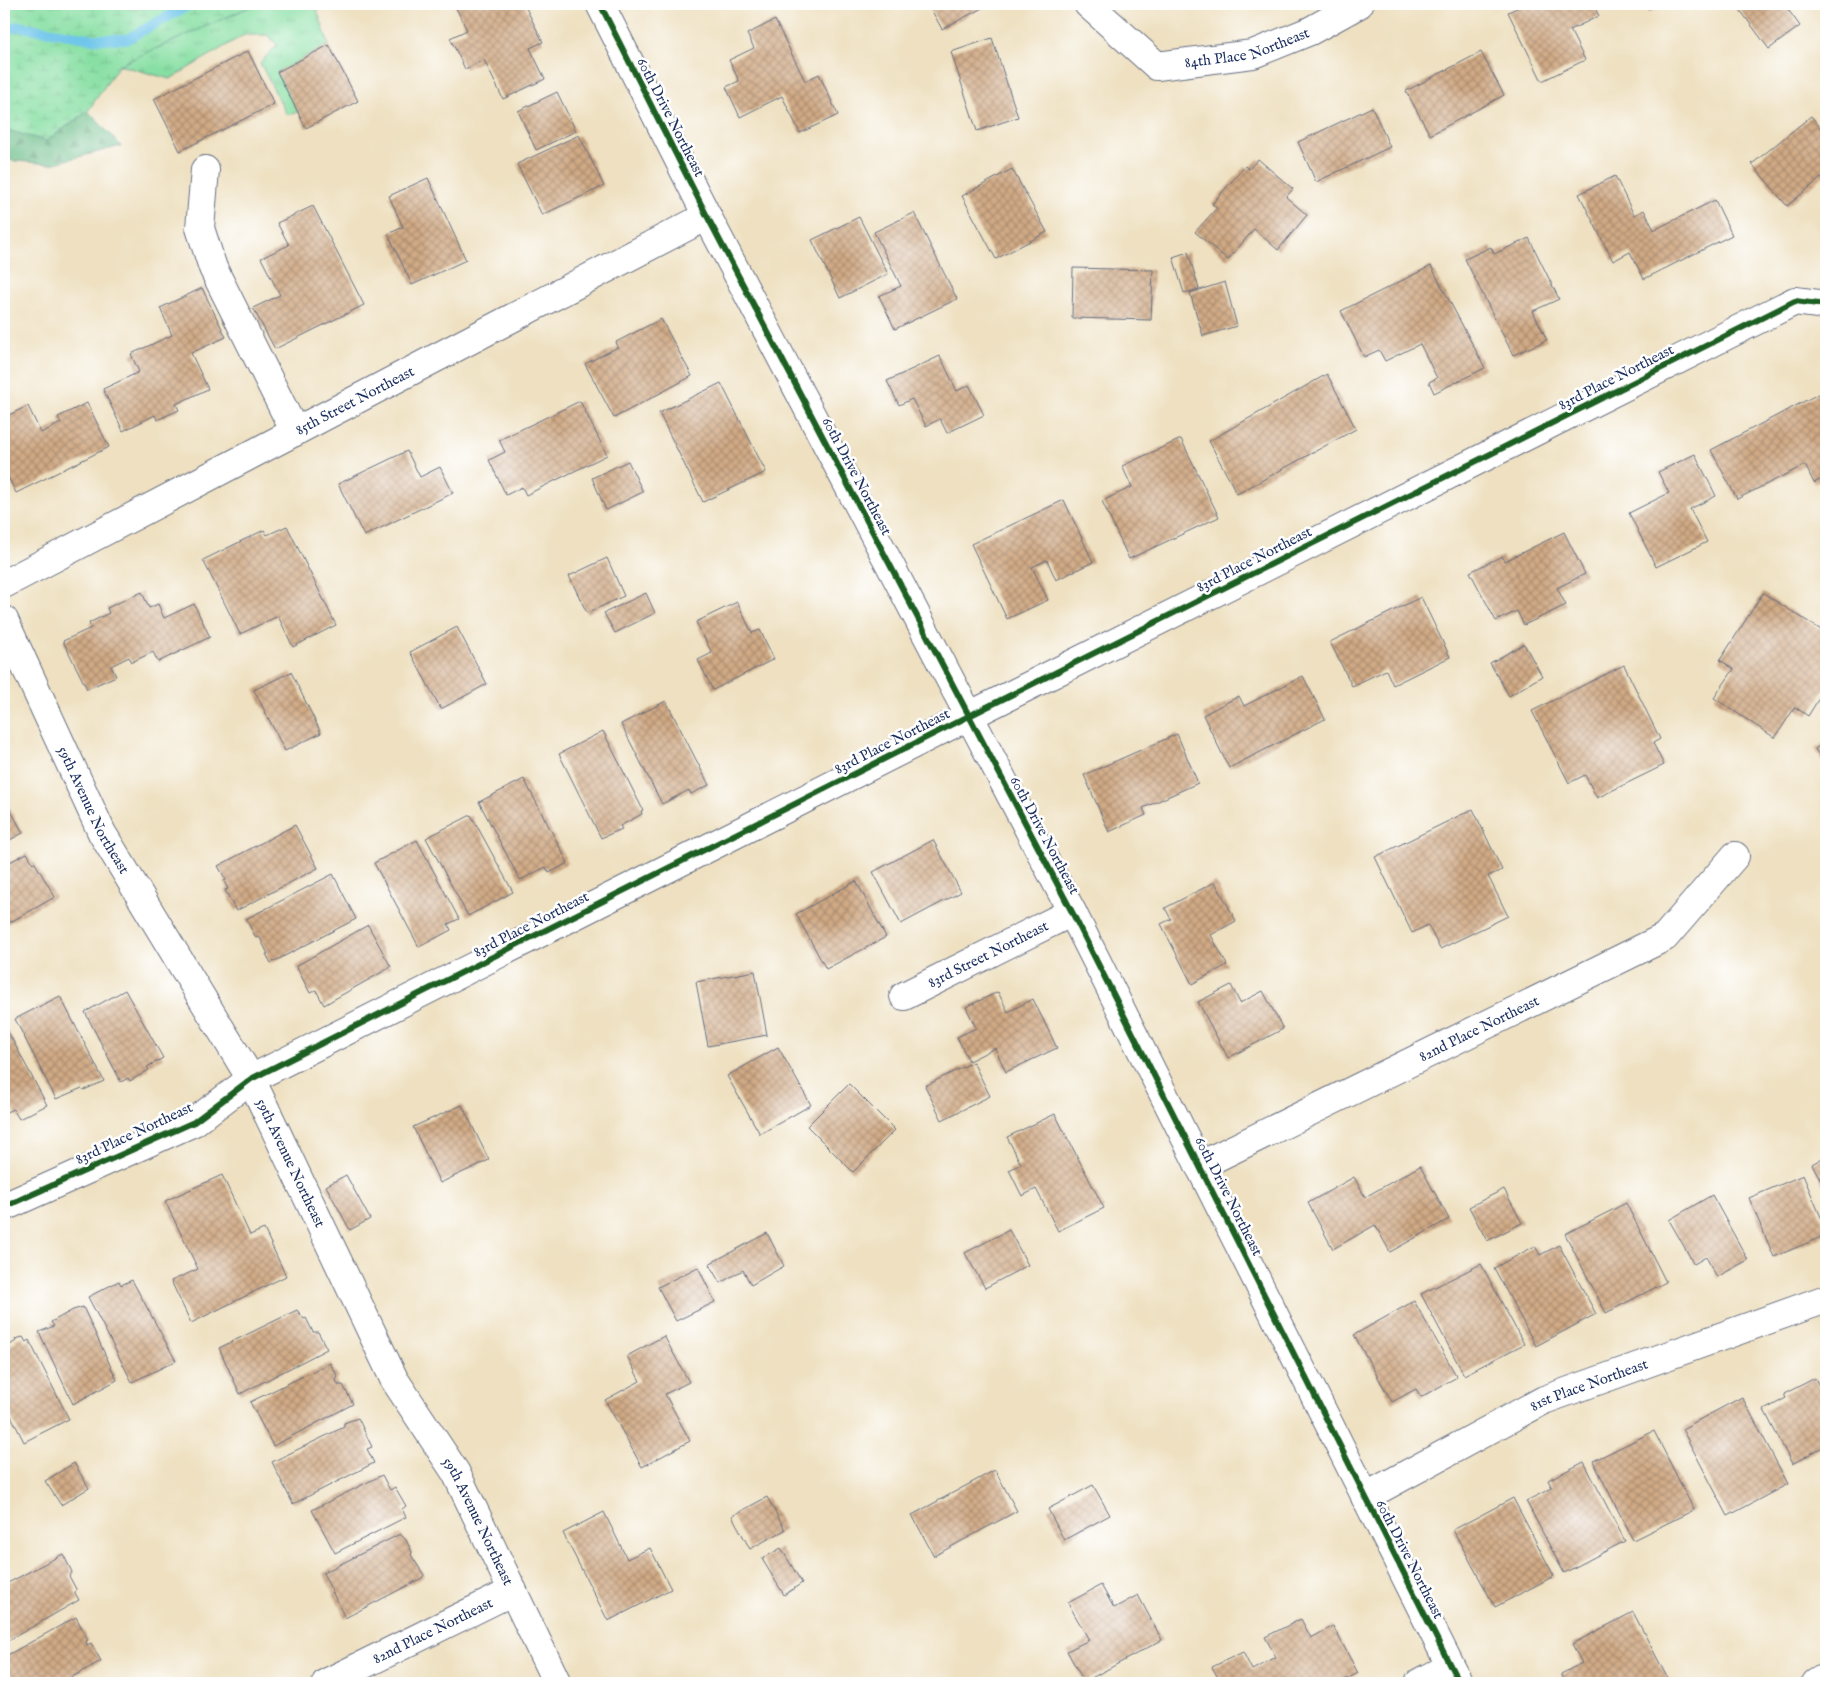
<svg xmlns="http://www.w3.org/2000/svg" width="1830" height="1687" font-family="'IM FELL English',serif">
<defs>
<pattern id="grass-tufts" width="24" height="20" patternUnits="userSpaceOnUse" patternTransform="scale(1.25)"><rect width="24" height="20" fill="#87dfa3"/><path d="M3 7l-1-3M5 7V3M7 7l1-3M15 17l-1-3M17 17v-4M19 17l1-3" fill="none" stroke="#74c08f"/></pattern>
<pattern id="forest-firs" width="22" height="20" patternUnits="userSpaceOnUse" patternTransform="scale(1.25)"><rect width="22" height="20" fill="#6dbe89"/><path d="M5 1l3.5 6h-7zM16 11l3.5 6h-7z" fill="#599b73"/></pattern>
<pattern id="wetland-marsh" width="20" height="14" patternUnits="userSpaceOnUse" patternTransform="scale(1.25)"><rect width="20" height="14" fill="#87dfa3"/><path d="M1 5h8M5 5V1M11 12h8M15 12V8" fill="none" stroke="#74c08f"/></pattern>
<pattern id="building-cross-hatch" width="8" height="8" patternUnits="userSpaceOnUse" patternTransform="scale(1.25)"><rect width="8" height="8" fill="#d1aa85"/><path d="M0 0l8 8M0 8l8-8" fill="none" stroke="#a98b70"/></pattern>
</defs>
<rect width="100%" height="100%" fill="#fff"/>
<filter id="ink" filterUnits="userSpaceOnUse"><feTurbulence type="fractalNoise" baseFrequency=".02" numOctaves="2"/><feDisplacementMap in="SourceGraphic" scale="10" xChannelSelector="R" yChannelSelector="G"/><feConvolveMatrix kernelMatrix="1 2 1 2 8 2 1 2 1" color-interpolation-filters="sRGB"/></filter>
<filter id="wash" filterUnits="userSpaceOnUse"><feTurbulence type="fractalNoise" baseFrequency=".0096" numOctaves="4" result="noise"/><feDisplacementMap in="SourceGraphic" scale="20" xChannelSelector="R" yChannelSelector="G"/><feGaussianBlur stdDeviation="1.12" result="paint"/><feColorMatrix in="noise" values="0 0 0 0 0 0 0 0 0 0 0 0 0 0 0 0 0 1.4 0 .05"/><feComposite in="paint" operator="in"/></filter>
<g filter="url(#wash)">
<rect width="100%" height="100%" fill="#eee0c0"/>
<!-- grass -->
<path fill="url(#grass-tufts)" stroke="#518780" d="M 256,4 L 315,4 L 329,45 L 277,72 L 298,112 L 287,115 L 260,63 L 277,45 L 268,35 L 244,35 L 170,79 L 119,65 Z"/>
<!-- forest -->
<path fill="url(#forest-firs)" stroke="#447674" d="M 88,111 L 121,146 L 51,164 L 4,160 L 4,129 L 46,141 Z"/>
<!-- wetland -->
<path fill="url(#wetland-marsh)" stroke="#518780" d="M 4,4 L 111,4 L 137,10 L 145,4 L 256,4 L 119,65 L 88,111 L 46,141 L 4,129 Z"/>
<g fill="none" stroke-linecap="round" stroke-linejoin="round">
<!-- stream -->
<path stroke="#6cc4ea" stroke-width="10" d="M 4,31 L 18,26 L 93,39 L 127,39 L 191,4"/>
</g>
<g id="blocks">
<!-- building -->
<path fill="url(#building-cross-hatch)" d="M 454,4 L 524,4 L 543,42 L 530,48 L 545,79 L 503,99 L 484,60 L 465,69 L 450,38 L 467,30 Z
M 928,4 L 990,4 L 942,29 Z
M 1526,4 L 1593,4 L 1599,16 L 1570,30 L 1585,60 L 1542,81 L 1508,12 Z
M 1647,4 L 1665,4 L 1648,9 Z
M 1749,4 L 1784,4 L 1800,26 L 1769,49 L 1740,10 Z
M 775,20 L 805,81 L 819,74 L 838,115 L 800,133 L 782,96 L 740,117 L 726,87 L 739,81 L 729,60 L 754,48 L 747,34 Z
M 992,38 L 1018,117 L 977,131 L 951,52 Z
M 329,45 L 358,101 L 306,128 L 277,72 Z
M 248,51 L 274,104 L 180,151 L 154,99 Z
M 1481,52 L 1504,95 L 1430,135 L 1406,91 Z
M 557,92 L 576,131 L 536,150 L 518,111 Z
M 1372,107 L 1390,147 L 1316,182 L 1298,142 Z
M 1811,116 L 1826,135 L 1826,174 L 1787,206 L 1752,164 Z
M 579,135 L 604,186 L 542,215 L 517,164 Z
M 1258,159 L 1293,189 L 1286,197 L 1307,215 L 1278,250 L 1254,229 L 1228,260 L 1195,232 L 1217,208 L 1212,204 L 1245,166 L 1249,169 Z
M 1012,169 L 1047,232 L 996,259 L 962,196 Z
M 1615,176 L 1634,215 L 1644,210 L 1654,230 L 1715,200 L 1732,235 L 1644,279 L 1630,252 L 1613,261 L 1579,194 Z
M 428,178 L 466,260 L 412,285 L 388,234 L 403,227 L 389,196 Z
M 313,206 L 364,305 L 275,349 L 253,308 L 280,295 L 261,258 L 289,245 L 277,223 Z
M 914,213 L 957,299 L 895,329 L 879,296 L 901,286 L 874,232 Z
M 859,217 L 888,274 L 840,298 L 812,240 Z
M 1529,238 L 1559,299 L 1533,311 L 1547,340 L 1513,355 L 1465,259 L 1491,247 L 1494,254 Z
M 1188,252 L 1199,289 L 1184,293 L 1173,257 Z
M 1431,266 L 1485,368 L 1434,393 L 1429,382 L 1437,378 L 1420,344 L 1385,361 L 1379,350 L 1364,357 L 1341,311 Z
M 1073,268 L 1153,270 L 1151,320 L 1072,318 Z
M 1225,282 L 1237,326 L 1203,336 L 1190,293 Z
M 202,288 L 226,337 L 191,353 L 208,389 L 176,404 L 179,410 L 157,420 L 155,415 L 123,431 L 103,389 L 139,372 L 131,354 L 172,335 L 160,308 Z
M 661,319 L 692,376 L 614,418 L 585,364 L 618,347 L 616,342 Z
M 940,356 L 957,391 L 969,385 L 984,415 L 947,433 L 940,419 L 926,426 L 912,399 L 899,405 L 887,381 Z
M 1327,374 L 1356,429 L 1237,494 L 1209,441 Z
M 721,383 L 766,472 L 703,502 L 659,413 Z
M 1824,391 L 1826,395 L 1826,477 L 1814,483 L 1805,465 L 1737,499 L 1711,450 Z
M 580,401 L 607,455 L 526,495 L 522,487 L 506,495 L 489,460 L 505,452 L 499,440 Z
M 87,403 L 109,447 L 16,493 L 4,469 L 4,417 L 28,406 L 41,433 L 61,423 L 58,417 Z
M 1181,439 L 1219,517 L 1129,559 L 1102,501 L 1132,487 L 1122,466 Z
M 407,451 L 420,477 L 440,467 L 453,493 L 364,536 L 338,484 Z
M 1695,454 L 1716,496 L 1690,509 L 1707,542 L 1656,567 L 1629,513 L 1669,493 L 1658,472 Z
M 628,461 L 643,492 L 606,510 L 592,478 Z
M 1064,500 L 1093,562 L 1056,580 L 1047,560 L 1032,567 L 1048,600 L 1007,619 L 971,544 Z
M 287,526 L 336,625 L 293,647 L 278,616 L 240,634 L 203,560 L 264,530 L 267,535 Z
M 1564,532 L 1585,574 L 1557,588 L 1566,605 L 1524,625 L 1517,611 L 1496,621 L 1470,572 L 1502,556 L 1505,561 Z
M 607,558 L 624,596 L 587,613 L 569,576 Z
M 142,592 L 149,608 L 158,604 L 164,618 L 194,604 L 210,637 L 158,662 L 153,652 L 132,662 L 129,657 L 111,666 L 116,676 L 87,689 L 63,641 L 91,628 L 89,623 L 109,613 L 107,608 Z
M 646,593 L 655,613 L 615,633 L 604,613 Z
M 1763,593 L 1826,633 L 1826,687 L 1808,716 L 1795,707 L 1775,738 L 1714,698 L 1734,669 L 1720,660 Z
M 1421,597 L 1450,657 L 1393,685 L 1386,670 L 1352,686 L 1330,642 Z
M 737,602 L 752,633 L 760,630 L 774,659 L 713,690 L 698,660 L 712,653 L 696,622 Z
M 457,627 L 487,684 L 441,709 L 410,652 Z
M 1524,644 L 1542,676 L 1509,696 L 1490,663 Z
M 1624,665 L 1660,739 L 1653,743 L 1664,765 L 1597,798 L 1585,775 L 1569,783 L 1532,711 Z
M 291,672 L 321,733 L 285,751 L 254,690 Z
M 1303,676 L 1325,719 L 1229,768 L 1203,715 L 1239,696 L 1244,706 Z
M 666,701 L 709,785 L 691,794 L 689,790 L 662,804 L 621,724 Z
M 603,731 L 643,810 L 641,811 L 642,814 L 620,826 L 622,829 L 601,838 L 559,754 Z
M 1177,734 L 1198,783 L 1143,808 L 1146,815 L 1109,832 L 1084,775 Z
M 1826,741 L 1826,767 L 1815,749 Z
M 524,779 L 568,863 L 549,873 L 546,867 L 520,880 L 479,802 Z
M 4,798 L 23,833 L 4,843 Z
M 1473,809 L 1502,870 L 1488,876 L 1508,916 L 1440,949 L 1428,925 L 1412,933 L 1375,857 Z
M 471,815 L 513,892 L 468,916 L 426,838 Z
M 295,825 L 318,868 L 236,911 L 225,890 L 228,889 L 224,881 L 226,880 L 218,866 Z
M 417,840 L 459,919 L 448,924 L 451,930 L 419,947 L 374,863 Z
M 933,840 L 961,892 L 901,924 L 873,872 Z
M 27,853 L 33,863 L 35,863 L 55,897 L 7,924 L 4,919 L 4,865 Z
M 333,874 L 356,919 L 271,963 L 266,954 L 268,954 L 259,936 L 256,938 L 246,919 Z
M 856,881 L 886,937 L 826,969 L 796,914 Z
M 1215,882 L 1236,921 L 1211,935 L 1227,965 L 1192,984 L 1161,924 L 1171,919 L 1165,908 Z
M 368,925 L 391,967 L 324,1005 L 316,990 L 310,993 L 296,966 Z
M 755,971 L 767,1035 L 708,1046 L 696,982 Z
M 1231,985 L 1240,1003 L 1263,991 L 1283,1029 L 1228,1058 L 1198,1002 Z
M 125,990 L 163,1058 L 147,1067 L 149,1070 L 130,1081 L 128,1078 L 121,1082 L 85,1012 Z
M 998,992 L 1008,1012 L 1033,999 L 1057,1048 L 1006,1072 L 995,1048 L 969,1061 L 957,1037 L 976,1028 L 966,1007 Z
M 60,996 L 104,1081 L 84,1090 L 82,1088 L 56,1099 L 15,1019 Z
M 4,1024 L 47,1105 L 19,1119 L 13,1109 L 4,1113 Z
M 778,1047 L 811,1105 L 760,1134 L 727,1076 Z
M 973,1062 L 990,1096 L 942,1120 L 925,1086 Z
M 849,1084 L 895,1130 L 853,1172 L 807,1126 Z
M 462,1105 L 489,1160 L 440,1183 L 413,1127 Z
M 1055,1114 L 1104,1208 L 1058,1231 L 1036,1189 L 1022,1196 L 1009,1170 L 1021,1164 L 1007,1137 Z
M 1826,1156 L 1826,1190 L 1812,1164 Z
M 1420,1166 L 1449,1219 L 1390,1252 L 1375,1225 L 1333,1249 L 1308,1203 L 1354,1177 L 1365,1197 Z
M 222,1175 L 250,1235 L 264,1229 L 286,1276 L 191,1323 L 171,1281 L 198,1269 L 165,1201 Z
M 346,1175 L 370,1219 L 350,1230 L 326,1186 Z
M 1803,1175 L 1826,1229 L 1826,1235 L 1774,1257 L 1749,1198 Z
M 1504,1189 L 1522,1223 L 1487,1241 L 1469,1207 Z
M 1712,1195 L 1748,1260 L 1717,1277 L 1706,1257 L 1694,1264 L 1669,1220 Z
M 1626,1203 L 1666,1282 L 1606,1313 L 1565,1234 Z
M 1009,1230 L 1028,1265 L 985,1288 L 965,1253 Z
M 767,1233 L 784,1266 L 751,1285 L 743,1270 L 720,1283 L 709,1264 Z
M 1559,1245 L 1596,1314 L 1536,1346 L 1494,1268 L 1535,1246 L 1540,1255 Z
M 1481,1264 L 1524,1344 L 1464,1375 L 1421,1294 Z
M 698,1267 L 715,1302 L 676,1321 L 658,1287 Z
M 132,1280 L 176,1361 L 132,1382 L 88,1297 L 119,1281 L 121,1285 Z
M 1414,1301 L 1457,1377 L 1421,1397 L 1416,1389 L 1392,1402 L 1354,1335 Z
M 83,1307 L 117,1380 L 73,1404 L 39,1332 L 54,1326 L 51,1322 L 73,1310 Z
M 297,1310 L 304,1319 L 306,1318 L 313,1332 L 318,1332 L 327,1349 L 240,1394 L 219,1348 Z
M 664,1336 L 689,1382 L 665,1394 L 690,1441 L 642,1467 L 605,1400 L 640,1381 L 627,1356 Z
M 23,1337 L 26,1342 L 29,1340 L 69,1419 L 24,1442 L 4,1402 L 4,1349 L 16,1341 L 15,1339 Z
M 330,1363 L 338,1377 L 336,1380 L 338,1385 L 343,1385 L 353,1404 L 273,1446 L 250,1402 Z
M 1815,1378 L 1826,1400 L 1826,1445 L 1792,1464 L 1764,1410 L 1786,1398 L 1784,1394 Z
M 1742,1397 L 1788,1484 L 1728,1516 L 1682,1429 Z
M 358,1418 L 372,1447 L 367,1449 L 374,1463 L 293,1504 L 272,1462 L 344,1427 L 344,1423 Z
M 1654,1431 L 1694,1510 L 1633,1540 L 1593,1461 Z
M 1584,1462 L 1625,1541 L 1564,1573 L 1526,1501 L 1552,1488 L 1548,1480 Z
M 74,1463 L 89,1488 L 61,1505 L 45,1481 Z
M 995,1470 L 1017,1511 L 934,1556 L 912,1515 Z
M 382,1475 L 390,1490 L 395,1487 L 406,1506 L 402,1509 L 406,1517 L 335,1553 L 312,1510 Z
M 1093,1485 L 1110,1515 L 1064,1540 L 1048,1509 Z
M 767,1497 L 785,1530 L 750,1549 L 732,1516 Z
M 1513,1498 L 1554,1576 L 1495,1607 L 1453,1530 Z
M 604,1512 L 627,1559 L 650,1548 L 671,1589 L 608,1621 L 563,1533 Z
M 400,1534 L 406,1540 L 412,1552 L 411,1555 L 424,1575 L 422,1578 L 345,1618 L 323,1573 Z
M 781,1548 L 802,1583 L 784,1595 L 762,1559 Z
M 63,1554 L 72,1572 L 69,1576 L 76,1589 L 75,1593 L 79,1600 L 4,1643 L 4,1585 Z
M 1101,1585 L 1114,1608 L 1138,1595 L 1162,1640 L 1084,1682 L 1067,1651 L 1089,1640 L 1068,1603 Z
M 1633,1612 L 1670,1683 L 1566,1683 L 1561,1674 L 1582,1663 L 1572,1644 Z
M 76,1617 L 88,1640 L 86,1641 L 87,1645 L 91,1643 L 101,1661 L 61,1683 L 7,1683 L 4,1677 L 4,1657 Z
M 1301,1619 L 1311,1638 L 1333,1626 L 1358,1673 L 1339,1683 L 1221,1683 L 1212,1667 L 1243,1652 L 1252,1670 L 1276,1657 L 1265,1637 Z"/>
</g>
</g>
<g filter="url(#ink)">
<use href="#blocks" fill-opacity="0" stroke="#656d80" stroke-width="1"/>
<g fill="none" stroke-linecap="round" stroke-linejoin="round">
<!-- minor casing -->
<g stroke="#656d80" stroke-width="30">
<g id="minor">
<path d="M 600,4 L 707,216 L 1072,912 L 1459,1683"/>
<path id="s1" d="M 1088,4 L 1157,66 L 1253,54 L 1310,31 L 1359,4"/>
<path d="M 205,170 L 200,228 L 213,268 L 295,432"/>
<path id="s2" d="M 4,584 L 707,216"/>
<path id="s3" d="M 4,620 L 102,833 L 251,1079 L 394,1379 L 456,1473 L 557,1683"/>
<path id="s4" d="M 904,996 L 1072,912"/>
<path id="s5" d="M 1199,1166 L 1665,937 L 1735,856"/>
<path d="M 4,1207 L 194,1122 L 251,1079 L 969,716 L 1795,301 L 1826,305"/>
<path id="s6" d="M 1365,1497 L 1544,1400 L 1826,1299"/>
<path id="s7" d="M 326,1683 L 513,1591"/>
<path d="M 1419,1683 L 1450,1667"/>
<path d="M 1816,1683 L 1826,1677"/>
</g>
</g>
<!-- minor -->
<use href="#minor" stroke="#fff" stroke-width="28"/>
<!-- cycleway casing -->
<g stroke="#fff" stroke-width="9">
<path id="cycleway" d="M 600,4 L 707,216 L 1072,912 L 1459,1683
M 4,1207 L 194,1122 L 251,1079 L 969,716 L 1795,301 L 1826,305"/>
</g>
<!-- cycleway -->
<use href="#cycleway" stroke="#1b5e20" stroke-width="6"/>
</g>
</g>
<g text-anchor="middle" stroke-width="5" stroke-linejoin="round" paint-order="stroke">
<!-- street labels -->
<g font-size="15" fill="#1b2f5e" stroke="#fff">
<text dy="5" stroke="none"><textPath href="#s1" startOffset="185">84th Place Northeast</textPath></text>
<text transform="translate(671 117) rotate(63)" y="5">60th Drive Northeast</text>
<text transform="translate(1616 377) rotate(-27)" y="5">83rd Place Northeast</text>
<text dy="5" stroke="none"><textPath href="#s2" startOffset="396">85th Street Northeast</textPath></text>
<text transform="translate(857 476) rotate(62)" y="5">60th Drive Northeast</text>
<text transform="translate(1254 559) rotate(-27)" y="5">83rd Place Northeast</text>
<text transform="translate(892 741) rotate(-27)" y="5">83rd Place Northeast</text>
<text dy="5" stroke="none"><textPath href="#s3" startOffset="210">59th Avenue Northeast</textPath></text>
<text transform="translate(1045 835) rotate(62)" y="5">60th Drive Northeast</text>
<text transform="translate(531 924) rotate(-27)" y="5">83rd Place Northeast</text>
<text dy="5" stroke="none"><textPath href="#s4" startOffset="94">83rd Street Northeast</textPath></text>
<text dy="5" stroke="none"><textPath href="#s5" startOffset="312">82nd Place Northeast</textPath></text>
<text transform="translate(134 1133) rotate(-25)" y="5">83rd Place Northeast</text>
<text dy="5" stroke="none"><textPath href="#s3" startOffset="615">59th Avenue Northeast</textPath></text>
<text transform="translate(1229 1196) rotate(63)" y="5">60th Drive Northeast</text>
<text dy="5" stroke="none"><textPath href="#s6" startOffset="251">81st Place Northeast</textPath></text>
<text dy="5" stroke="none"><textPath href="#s3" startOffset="1020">59th Avenue Northeast</textPath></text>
<text transform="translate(1410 1559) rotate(63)" y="5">60th Drive Northeast</text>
<text dy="5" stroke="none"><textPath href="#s7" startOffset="119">82nd Place Northeast</textPath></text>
</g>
</g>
<!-- margin -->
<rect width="1830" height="1687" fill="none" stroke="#fff" stroke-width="20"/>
</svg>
